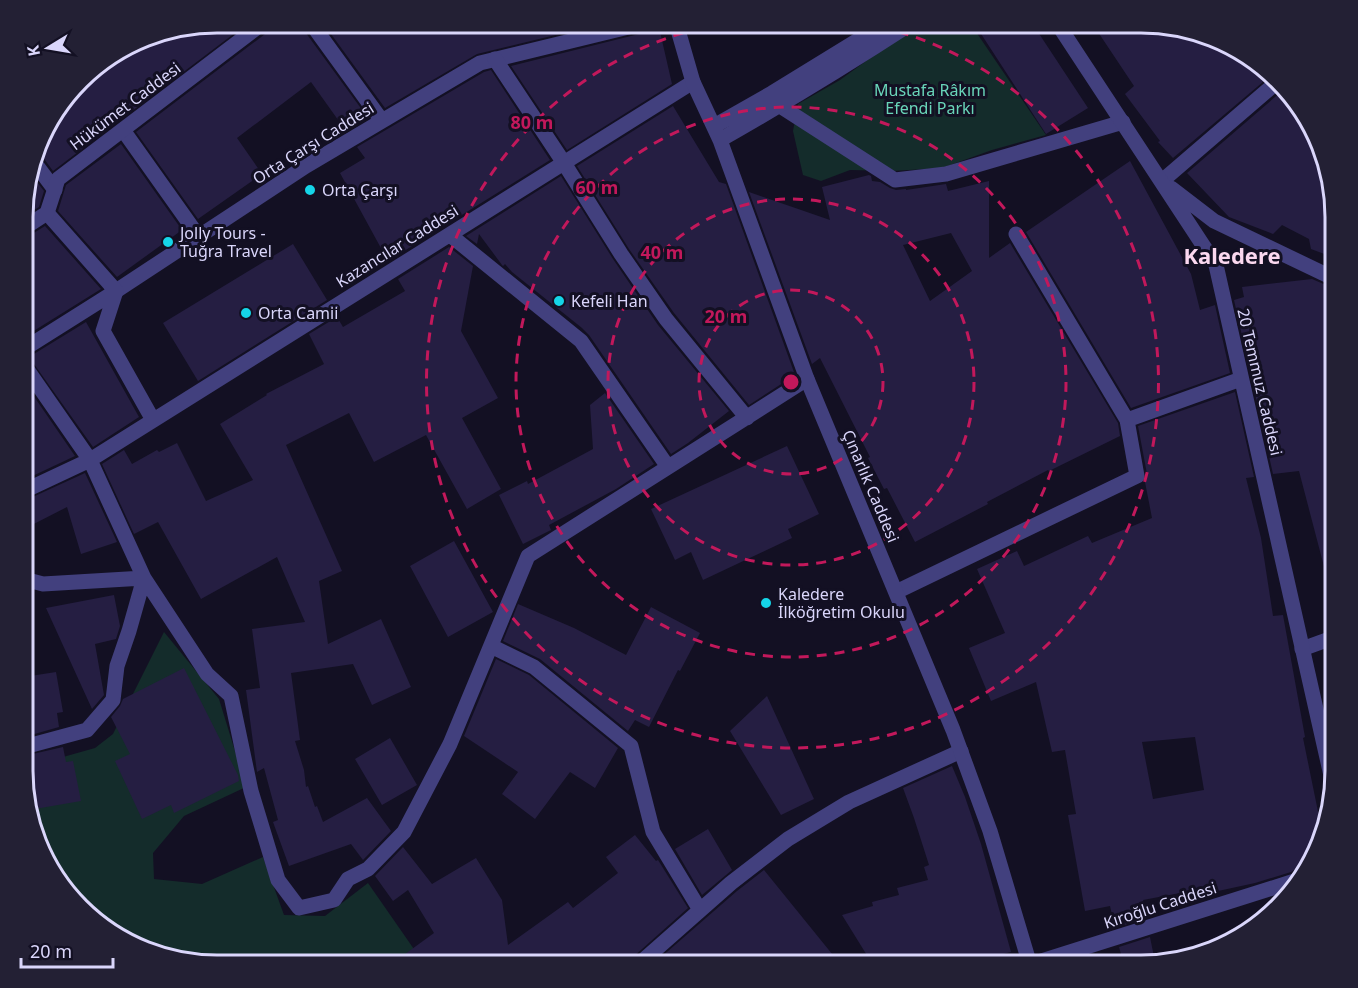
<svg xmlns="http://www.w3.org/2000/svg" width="1358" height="988" font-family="'Noto Sans',sans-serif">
<rect width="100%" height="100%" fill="#131023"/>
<!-- green -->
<path fill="#142c2b" d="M 941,23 L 970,23 L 1046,135 L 992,150 L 942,168 L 892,171 L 850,170 L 821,181 L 803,175 L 793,131 L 798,104 L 840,80 L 899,37 Z
M 164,632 L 219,699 L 246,787 L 184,816 L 153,853 L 154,879 L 202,884 L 263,857 L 284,915 L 325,916 L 368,883 L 425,965 L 205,965 L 154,955 L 98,925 L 48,868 L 24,796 L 24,768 L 95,748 L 113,734 Z"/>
<!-- building -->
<path fill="#251e42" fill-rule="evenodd" d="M 217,22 L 248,23 L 53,171 L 42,156 L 37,153 L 48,120 L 69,95 L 89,80 L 86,75 L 89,71 L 154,33 Z
M 273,23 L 301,23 L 303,29 L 368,118 L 346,131 L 311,82 L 237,138 L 262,174 L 198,219 L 136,132 L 269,31 L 272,27 Z
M 323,23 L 605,23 L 477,54 L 385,108 Z
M 655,23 L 658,23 L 672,84 L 567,150 L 511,66 L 647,32 L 652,30 Z
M 974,23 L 1032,23 L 1088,108 L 1046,134 Z
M 1092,23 L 1153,23 L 1215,37 L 1260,63 L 1270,76 L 1173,158 L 1158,142 L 1160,141 L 1125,94 L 1134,86 Z
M 491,70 L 550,160 L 388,261 L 340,173 L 365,158 L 357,147 L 484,72 Z
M 1282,91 L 1315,131 L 1335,205 L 1335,258 L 1311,249 L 1309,239 L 1282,225 L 1273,234 L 1229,217 L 1187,173 Z
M 673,106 L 719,182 L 726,184 L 795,375 L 749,405 L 674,313 L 629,249 L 577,166 Z
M 121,144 L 182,230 L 117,277 L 58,211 L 66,185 Z
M 1130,161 L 1191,274 L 1200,310 L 1215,305 L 1230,373 L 1131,408 L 1026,232 Z
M 30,173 L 44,191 L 39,207 L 24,216 L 24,192 Z
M 869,175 L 871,176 L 872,181 L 880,182 L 890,188 L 896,190 L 906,189 L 906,190 L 946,184 L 948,191 L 989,181 L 989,258 L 1010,243 L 1118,423 L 1120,436 L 1049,471 L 1048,470 L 987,502 L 988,504 L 915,542 L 887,488 L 884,489 L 868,458 L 870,457 L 820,358 L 812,364 L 749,192 L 830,220 L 822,187 ZM 951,233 L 972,271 L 930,301 L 903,245 Z
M 561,176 L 613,259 L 658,325 L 729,411 L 688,443 L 671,454 L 589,335 L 582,328 L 512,272 L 505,264 L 503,266 L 502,265 L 479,234 L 477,244 L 466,236 Z
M 45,226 L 101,289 L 24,337 L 24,238 L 29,236 Z
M 293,244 L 327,300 L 198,381 L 163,323 Z
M 449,247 L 473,266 L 461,331 L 498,398 L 462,418 L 501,489 L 467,509 L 426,435 L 374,462 L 349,413 L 286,445 L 342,571 L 319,581 L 328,644 L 381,619 L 411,687 L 372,705 L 353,664 L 291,673 L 300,740 L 295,741 L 304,770 L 306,787 L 308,786 L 315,807 L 317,806 L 323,822 L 367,798 L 391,831 L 363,860 L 351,844 L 289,866 L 273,822 L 278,820 L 264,768 L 257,772 L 246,690 L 260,688 L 252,629 L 305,622 L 277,557 L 201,599 L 158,522 L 134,534 L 102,464 L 124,450 L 132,464 L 157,450 L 159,452 L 177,443 L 206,501 L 253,480 L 220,424 L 267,395 L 266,394 L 324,364 L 309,334 L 337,317 L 343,327 L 405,291 L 398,279 Z
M 1312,279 L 1335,289 L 1335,577 L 1327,578 L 1299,471 L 1273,474 L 1234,300 L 1244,297 L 1242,287 Z
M 86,322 L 139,417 L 93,447 L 29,357 Z
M 24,382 L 75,456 L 24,480 Z
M 1235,392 L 1254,477 L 1246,478 L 1261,538 L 1273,616 L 1283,615 L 1305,737 L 1303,738 L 1323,836 L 1321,845 L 1312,859 L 1291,872 L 1255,883 L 1218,891 L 1217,886 L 1143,900 L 1147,918 L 1115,928 L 1110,906 L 1085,911 L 1068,815 L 1076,814 L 1065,750 L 1052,752 L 1036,682 L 991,701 L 969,648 L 1005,633 L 977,569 L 1017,551 L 1024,566 L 1088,536 L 1092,543 L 1152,518 L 1145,482 L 1147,474 L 1138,426 ZM 1195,737 L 1204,790 L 1153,799 L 1142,742 Z
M 605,393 L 654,464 L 616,489 L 549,525 L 551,530 L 523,544 L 499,495 L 527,481 L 528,484 L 593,449 L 590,405 Z
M 787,446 L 819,514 L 788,529 L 792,538 L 703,580 L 691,552 L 675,560 L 651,509 Z
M 85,473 L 117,542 L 81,554 L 67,507 L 24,529 L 24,501 Z
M 454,541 L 493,612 L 448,637 L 410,566 Z
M 114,595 L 120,626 L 116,639 L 95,644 L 104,695 L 92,709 L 46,608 Z
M 518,604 L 574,628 L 626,655 L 651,607 L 700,633 L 680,671 L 678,670 L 649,727 L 635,720 L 628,731 L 540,659 L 503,641 Z
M 496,659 L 529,675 L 618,748 L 595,788 L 570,772 L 535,819 L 502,794 L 518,772 L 464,736 Z
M 184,668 L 238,775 L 239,781 L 174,813 L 171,805 L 142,819 L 115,761 L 130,754 L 111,717 L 120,706 L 123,699 Z
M 56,672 L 63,712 L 57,713 L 59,727 L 24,737 L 24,677 Z
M 767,696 L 814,799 L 781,815 L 730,731 Z
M 390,738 L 417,785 L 382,805 L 355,759 Z
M 63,747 L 66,762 L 73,761 L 81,801 L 29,810 L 24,796 L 24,756 Z
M 952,766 L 965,797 L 981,844 L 1011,952 L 960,965 L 873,965 L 842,915 L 873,906 L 872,902 L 899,895 L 897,888 L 928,880 L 924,867 L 929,865 L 914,818 L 903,788 Z
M 708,829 L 732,870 L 702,895 L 675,849 Z
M 635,835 L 656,861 L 658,860 L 688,908 L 632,958 L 628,965 L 390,965 L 434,933 L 408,890 L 393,901 L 375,876 L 403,847 L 432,884 L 476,858 L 502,900 L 508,945 L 568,902 L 573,908 L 618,873 L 606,857 Z
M 764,870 L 841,965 L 652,965 L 737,891 Z
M 1150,937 L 1155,962 L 1141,965 L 1124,965 L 1119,947 Z"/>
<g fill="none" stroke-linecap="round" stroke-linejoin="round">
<!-- pedestrian -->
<path stroke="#42407e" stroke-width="15" d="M 311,23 L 382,121
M 774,96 L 780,106 L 895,180 L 946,174 L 1123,122
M 123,130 L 199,237
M 116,291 L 306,166 L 480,63 L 645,23"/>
<!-- minor -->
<path stroke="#42407e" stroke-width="15" d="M 495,59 L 564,163 L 621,254 L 666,319 L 747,418
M 34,162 L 55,190
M 1162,181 L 1276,83
M 47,213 L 116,291
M 1016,234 L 1127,420
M 450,235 L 581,341 L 668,467
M 116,291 L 103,331 L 153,420
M 24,349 L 116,291
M 24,365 L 90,460 L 144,578 L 207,674 L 231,696 L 251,791 L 278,880 L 299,908 L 334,900 L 348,879 L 368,869 L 404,832 L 450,744 L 528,556 L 807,379
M 24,491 L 90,460 L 693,82
M 896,592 L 1137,476 L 1127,420 L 1241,379
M 491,646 L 534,667 L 631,746 L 653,832 L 700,910
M 1302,649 L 1335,637
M 24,747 L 87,730 L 113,700 L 117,666 L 129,631 L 144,578 L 43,584 L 24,579
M 638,965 L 731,883 L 788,839 L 849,802 L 961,751"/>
<!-- tertiary -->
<path stroke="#42407e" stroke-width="15" d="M 676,23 L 693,82 L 720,140 L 807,379 L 953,730 L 990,831 L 1030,965
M 1057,23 L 1216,265 L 1334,789
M 714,126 L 772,93 L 886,23
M 720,140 C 785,103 849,64 912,23
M 1171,188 L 1214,221 L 1335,279
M 24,228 L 47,213 L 58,179 L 263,23
M 1029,965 L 1301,879"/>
</g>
<!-- distance rings -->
<g fill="none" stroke="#c2185b" stroke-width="3" stroke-dasharray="10 8">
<circle cx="791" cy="382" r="92"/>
<circle cx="791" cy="382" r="183"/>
<circle cx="791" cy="382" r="275"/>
<path d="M864 23A366 366 0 1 1 721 23"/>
</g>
<!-- markers -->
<g fill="#15d5e8" stroke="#131023" stroke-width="2">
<circle cx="310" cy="190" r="6"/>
<circle cx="168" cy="242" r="6"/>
<circle cx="559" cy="301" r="6"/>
<circle cx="246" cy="313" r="6"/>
<circle cx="766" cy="603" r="6"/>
</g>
<g text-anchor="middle" stroke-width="6" stroke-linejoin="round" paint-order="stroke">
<!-- park labels -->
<g font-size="16" fill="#69d5b9" stroke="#131023">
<text x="930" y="96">Mustafa Râkım<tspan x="930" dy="18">Efendi Parkı</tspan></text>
</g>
<!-- street labels -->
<g font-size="16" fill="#dad6fb" stroke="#131023">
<text transform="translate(125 106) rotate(-37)" y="6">Hükümet Caddesi</text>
<text transform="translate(313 143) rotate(-32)" y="6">Orta Çarşı Caddesi</text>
<text transform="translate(397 246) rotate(-32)" y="6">Kazancılar Caddesi</text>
<text transform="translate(1260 382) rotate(77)" y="6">20 Temmuz Caddesi</text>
<text transform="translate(871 486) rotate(67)" y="6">Çınarlık Caddesi</text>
<text transform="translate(1160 905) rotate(-18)" y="6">Kıroğlu Caddesi</text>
</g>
<!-- poi labels -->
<g font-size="16" fill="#dad6fb" stroke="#131023" text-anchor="start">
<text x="322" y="196">Orta Çarşı</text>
<text x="180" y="239">Jolly Tours -<tspan x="180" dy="18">Tuğra Travel</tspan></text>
<text x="571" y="307">Kefeli Han</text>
<text x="258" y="319">Orta Camii</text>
<text x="778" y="600">Kaledere<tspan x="778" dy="18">İlköğretim Okulu</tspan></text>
</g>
<!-- district labels -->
<g font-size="22" font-weight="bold" fill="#fbd8ef" stroke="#131023">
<text x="1232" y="264">Kaledere</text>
</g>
</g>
<!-- crop -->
<path d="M0 0H1358V988H0ZM217 33H1141A184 184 0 0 1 1325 217V771A184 184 0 0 1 1141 955H217A184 184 0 0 1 33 771V217A184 184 0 0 1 217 33Z" fill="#232034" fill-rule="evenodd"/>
<path fill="none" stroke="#dad6fb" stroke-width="3" d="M217 33H1141A184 184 0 0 1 1325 217V771A184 184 0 0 1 1141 955H217A184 184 0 0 1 33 771V217A184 184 0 0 1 217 33Z"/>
<circle cx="791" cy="382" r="9" fill="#c2185b" stroke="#131023" stroke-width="3"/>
<g font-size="18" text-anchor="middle" font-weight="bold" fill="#c2185b" stroke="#131023" stroke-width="6" stroke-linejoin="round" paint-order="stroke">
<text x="532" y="129">80 m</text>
<text x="597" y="194">60 m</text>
<text x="662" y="259">40 m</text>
<text x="726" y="323">20 m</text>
</g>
<!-- north arrow -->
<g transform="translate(48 48) rotate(259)" stroke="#131023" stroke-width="4.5" paint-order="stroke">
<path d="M0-4.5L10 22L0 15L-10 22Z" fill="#dad6fb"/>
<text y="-9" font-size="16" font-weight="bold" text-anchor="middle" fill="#dad6fb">K</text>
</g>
<!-- scale -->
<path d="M21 958v9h92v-9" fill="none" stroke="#dad6fb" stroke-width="3"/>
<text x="30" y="958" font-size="18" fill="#dad6fb" stroke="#131023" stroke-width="4.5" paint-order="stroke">20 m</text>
</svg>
